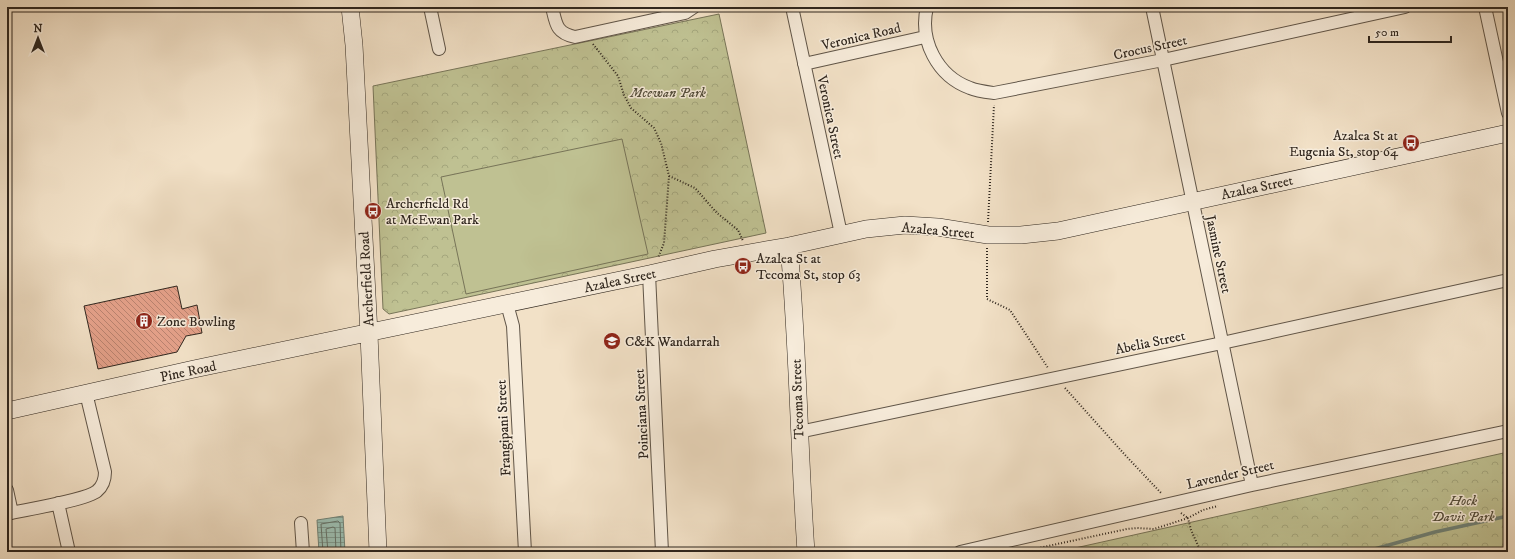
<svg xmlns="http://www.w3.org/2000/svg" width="1515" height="559" font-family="'IM FELL DW Pica',serif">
<defs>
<pattern id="park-crowns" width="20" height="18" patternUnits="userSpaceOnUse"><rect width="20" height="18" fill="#bfc192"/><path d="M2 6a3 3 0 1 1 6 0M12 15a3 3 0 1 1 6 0" fill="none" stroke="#a4a67d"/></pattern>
<pattern id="water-rules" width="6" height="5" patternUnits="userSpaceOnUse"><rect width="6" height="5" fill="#9cbeb1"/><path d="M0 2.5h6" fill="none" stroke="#809a8f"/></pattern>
<pattern id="building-back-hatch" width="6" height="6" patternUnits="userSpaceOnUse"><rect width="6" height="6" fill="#e5a18a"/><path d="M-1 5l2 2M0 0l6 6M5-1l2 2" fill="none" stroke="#ba8370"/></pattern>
</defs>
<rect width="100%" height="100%" fill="#f2e1c7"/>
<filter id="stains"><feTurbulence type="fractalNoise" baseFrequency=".005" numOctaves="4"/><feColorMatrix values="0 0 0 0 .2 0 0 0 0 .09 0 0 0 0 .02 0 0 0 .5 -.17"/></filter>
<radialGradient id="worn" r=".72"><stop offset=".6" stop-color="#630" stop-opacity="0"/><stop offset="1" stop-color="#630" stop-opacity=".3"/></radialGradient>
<!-- park -->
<path fill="url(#park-crowns)" stroke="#777458" d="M 719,14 L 766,233 L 389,314 L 383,309 L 373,86 Z
M 1508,452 L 1508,551 L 1502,552 L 1057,552 Z"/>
<!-- garden -->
<path fill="#bfc192" stroke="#777458" d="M 622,139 L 648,254 L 466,294 L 441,177 Z"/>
<!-- water -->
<path fill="url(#water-rules)" stroke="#708176" d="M 343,516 L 345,552 L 319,552 L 317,520 Z"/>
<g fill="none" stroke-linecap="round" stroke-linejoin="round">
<!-- shore -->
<path stroke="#667268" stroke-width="1" d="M 323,552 L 321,524 L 338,521 L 340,523 L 341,552
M 328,552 L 326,529 L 333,527 L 335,528 L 336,552"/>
<!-- stream -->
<path stroke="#708176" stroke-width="3.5" d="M 1364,552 L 1435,532 L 1508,516"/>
</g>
<!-- building -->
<path fill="url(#building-back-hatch)" stroke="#2f261e" d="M 177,286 L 182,309 L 197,305 L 202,333 L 186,336 L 177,352 L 98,369 L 84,306 Z"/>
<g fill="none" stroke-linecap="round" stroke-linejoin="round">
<!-- street casing -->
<g stroke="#605548" stroke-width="14">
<path id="street" d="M 430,7 L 439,49
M 552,7 C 556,24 556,33 575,37 L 685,13 L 694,7
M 792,7 L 841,234
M 927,7 C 919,40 937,76 970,88 C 977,91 986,92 994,93 L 1163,60 L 1405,7
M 1152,7 L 1252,485
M 1485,7 L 1508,113
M 804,64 L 925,37
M 649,274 L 662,552
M 507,304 L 513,326 L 525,552
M 799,432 L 1222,343 L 1508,280
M 7,490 L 12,513
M 58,503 L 69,552
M 7,514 C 24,510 87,500 97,491 C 103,486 105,479 105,472 L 86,393
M 301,523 L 303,552
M 960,552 L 1252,485 L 1508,431"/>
</g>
<!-- secondary casing -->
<g stroke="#2f261e" stroke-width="18">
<path id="secondary" d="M 350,7 L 354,45 L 369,334 L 378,552
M 789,246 C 798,348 799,450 806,552
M 7,411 L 194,369 L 649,274 L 715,259 L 789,246 L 866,229 L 905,225 L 938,227 L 988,235 L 1021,235 L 1058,231 L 1508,133"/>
</g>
<!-- path -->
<path stroke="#2f261e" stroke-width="2" stroke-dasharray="1 2" stroke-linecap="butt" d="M 593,44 L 618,76 L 624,95 L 631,108 L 654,128 L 661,143 L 669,176 L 664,243 L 658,258
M 669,176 L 695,188 L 717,213 L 738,230 L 743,241
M 988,222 L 994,105
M 987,248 L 987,299 L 1010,310 L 1048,368
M 1065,388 L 1126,456 L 1162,494
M 1181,513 L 1188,518
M 1020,552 L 1127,529 L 1137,528 L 1154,529 L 1188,518
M 1201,552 L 1191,530 L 1188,518 L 1203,510 L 1218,506"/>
<!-- street -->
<use href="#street" stroke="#f7ecdb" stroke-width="12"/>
<!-- secondary -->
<use href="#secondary" stroke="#f7ecdb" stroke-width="17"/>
</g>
<!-- icons -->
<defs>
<g id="bus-disc" transform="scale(0.9)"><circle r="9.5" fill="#8f2418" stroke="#f7ecdb"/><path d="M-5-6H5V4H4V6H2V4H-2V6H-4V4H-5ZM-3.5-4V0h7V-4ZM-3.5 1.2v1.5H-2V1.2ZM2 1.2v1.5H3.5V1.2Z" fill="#fff"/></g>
<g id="building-disc" transform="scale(0.9)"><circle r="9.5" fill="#8f2418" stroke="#f7ecdb"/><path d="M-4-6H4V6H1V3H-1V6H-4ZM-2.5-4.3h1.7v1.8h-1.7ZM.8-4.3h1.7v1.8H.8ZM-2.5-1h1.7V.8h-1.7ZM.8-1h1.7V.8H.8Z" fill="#fff"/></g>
<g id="school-disc" transform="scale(0.9)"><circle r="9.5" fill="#8f2418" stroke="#f7ecdb"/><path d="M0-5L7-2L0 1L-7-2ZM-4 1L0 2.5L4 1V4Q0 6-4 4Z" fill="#fff"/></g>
</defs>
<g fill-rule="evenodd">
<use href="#bus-disc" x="1411" y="143"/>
<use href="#bus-disc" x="373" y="211"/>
<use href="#bus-disc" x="743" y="266"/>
<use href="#building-disc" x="144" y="321"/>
<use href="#school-disc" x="612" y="341"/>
</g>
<g text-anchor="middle" stroke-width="3" stroke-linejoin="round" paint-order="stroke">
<!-- street labels -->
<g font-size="14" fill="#2f261e" stroke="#f7ecdb">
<text transform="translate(861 36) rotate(-13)" y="5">Veronica Road</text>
<text transform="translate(1150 47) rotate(-12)" y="5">Crocus Street</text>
<text transform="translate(831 117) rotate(78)" y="5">Veronica Street</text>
<text transform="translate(1257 187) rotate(-12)" y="5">Azalea Street</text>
<text transform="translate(938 230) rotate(5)" y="5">Azalea Street</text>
<text transform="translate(1219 254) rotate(78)" y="5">Jasmine Street</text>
<text transform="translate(366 279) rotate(-93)" y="5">Archerfield Road</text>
<text transform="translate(620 280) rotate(-12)" y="5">Azalea Street</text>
<text transform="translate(1150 342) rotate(-12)" y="5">Abelia Street</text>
<text transform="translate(188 371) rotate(-12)" y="5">Pine Road</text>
<text transform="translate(797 399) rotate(-92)" y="5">Tecoma Street</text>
<text transform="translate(641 414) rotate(-93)" y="5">Poinciana Street</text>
<text transform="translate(503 428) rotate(-93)" y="5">Frangipani Street</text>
<text transform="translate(1230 474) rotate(-13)" y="5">Lavender Street</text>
</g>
<!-- park labels -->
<g font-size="14" font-style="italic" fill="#534d3b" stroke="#f7ecdb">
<text x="668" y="97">Mcewan Park</text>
<text x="1463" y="505">Hock<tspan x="1463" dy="16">Davis Park</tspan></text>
</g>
<!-- poi labels -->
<g font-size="14" fill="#2f261e" stroke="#f7ecdb" text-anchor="start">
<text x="1398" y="140" text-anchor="end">Azalea St at<tspan x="1398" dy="16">Eugenia St, stop 64</tspan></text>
<text x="386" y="208">Archerfield Rd<tspan x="386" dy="16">at McEwan Park</tspan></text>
<text x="756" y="263">Azalea St at<tspan x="756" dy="16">Tecoma St, stop 63</tspan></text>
<text x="157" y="326">Zone Bowling</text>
<text x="625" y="346">C&amp;K Wandarrah</text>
</g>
</g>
<!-- margin -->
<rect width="1515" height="559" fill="none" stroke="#f2e1c7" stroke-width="24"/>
<rect x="8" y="8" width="1499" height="543" fill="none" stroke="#2f261e" stroke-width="2"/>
<rect x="12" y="12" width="1491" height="535" fill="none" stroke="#2f261e"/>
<!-- north arrow -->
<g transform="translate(38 38)" stroke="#f7ecdb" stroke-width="3" paint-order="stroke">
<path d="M0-3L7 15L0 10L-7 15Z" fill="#2f261e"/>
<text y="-6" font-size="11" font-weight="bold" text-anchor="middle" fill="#2f261e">N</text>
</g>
<!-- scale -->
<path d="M1369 36v6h82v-6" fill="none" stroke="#2f261e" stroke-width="2"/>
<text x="1375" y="36" font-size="12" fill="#2f261e" stroke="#f7ecdb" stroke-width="3" paint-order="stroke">50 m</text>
<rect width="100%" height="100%" filter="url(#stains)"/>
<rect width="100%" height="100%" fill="url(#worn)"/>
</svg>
